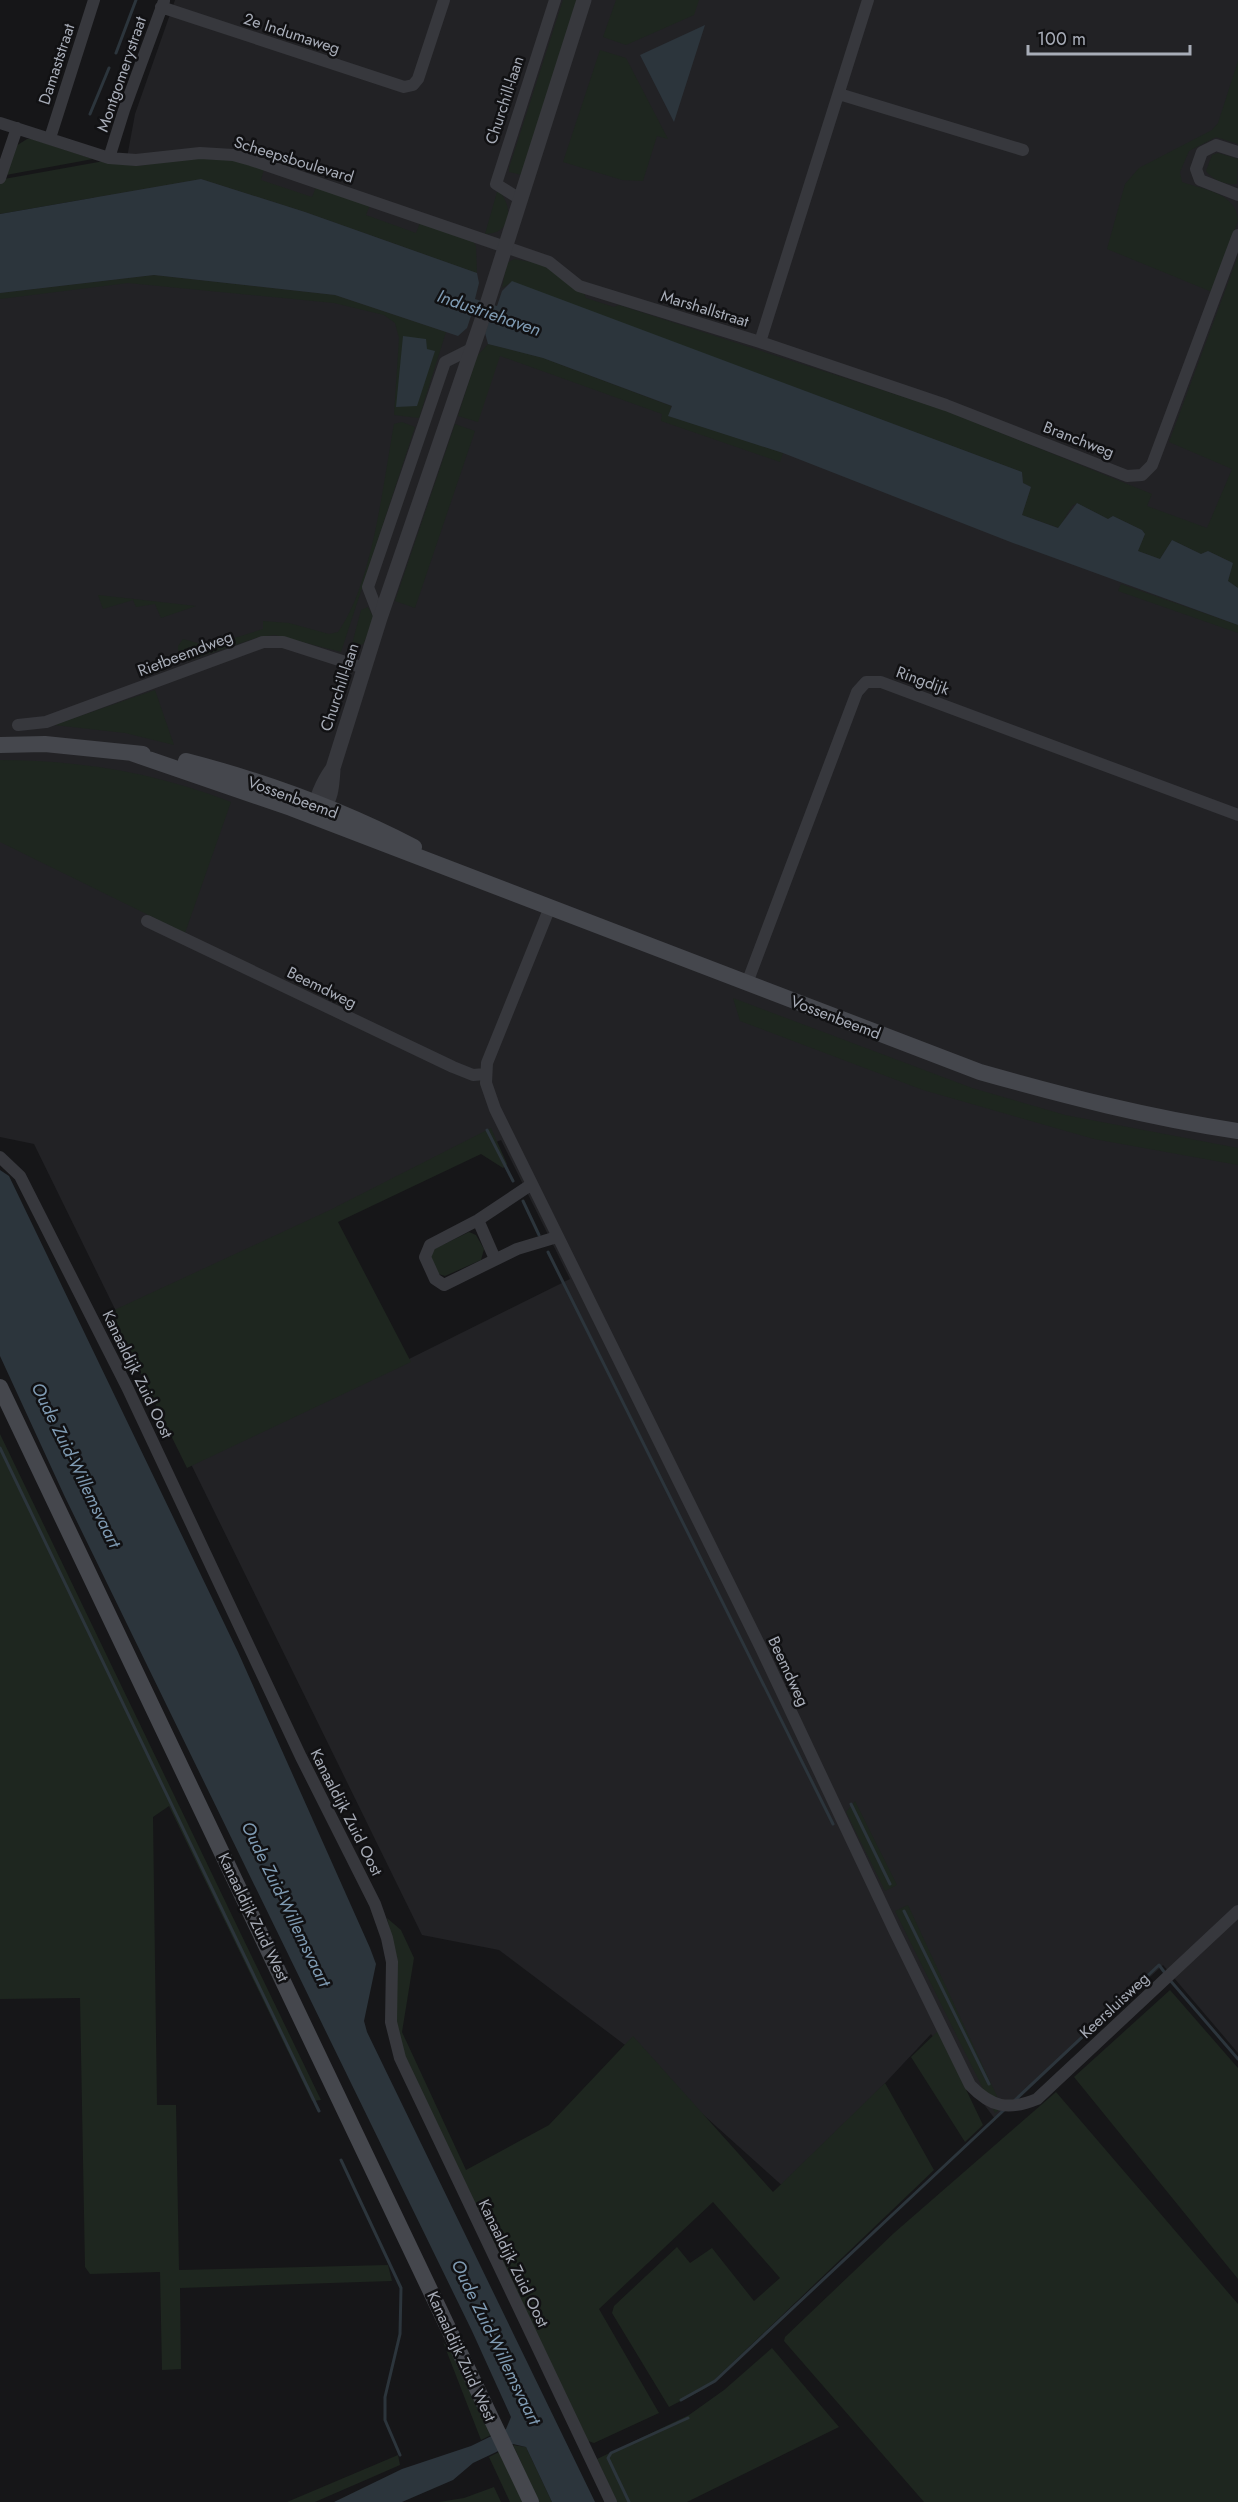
<svg xmlns="http://www.w3.org/2000/svg" width="1238" height="2502" font-family="Jost,sans-serif">
<rect width="100%" height="100%" fill="#161618"/>
<!-- built -->
<path fill="#222225" fill-rule="evenodd" d="M 175,0 L 1238,0 L 1238,2053 L 1163,1965 L 995,2119 L 931,2034 L 786,2189 L 629,2048 L 499,1950 L 422,1935 L 34,1144 L 0,1137 L 0,271 L 124,174 L 135,114 ZM 501,1140 L 570,1279 L 405,1361 L 330,1219 Z"/>
<!-- green -->
<path fill="#1e261f" d="M 563,0 L 578,0 L 522,175 L 509,172 L 509,168 Z
M 616,0 L 699,0 L 694,15 L 626,45 L 603,37 Z
M 600,50 L 626,58 L 668,139 L 657,136 L 643,181 L 622,180 L 563,162 Z
M 1238,61 L 1238,144 L 1216,137 L 1189,151 L 1180,172 L 1182,182 C 1205,190 1237,193 1238,221 L 1212,292 L 1107,249 L 1125,184 L 1139,168 L 1212,130 L 1218,123 Z
M 27,139 L 32,139 L 93,159 L 6,175 L 16,146 Z
M 1218,153 L 1238,159 L 1237,184 C 1225,185 1213,180 1206,171 L 1212,155 Z
M 197,158 L 236,161 L 264,169 L 261,180 L 312,197 L 316,187 L 370,205 L 366,215 L 416,233 L 420,223 L 473,241 L 476,246 L 477,273 L 305,212 L 201,179 L 0,214 L 0,184 L 4,179 L 104,161 L 137,166 Z
M 497,192 L 500,192 C 514,209 511,234 485,234 Z
M 1238,256 L 1238,588 L 1228,581 L 1233,563 L 1208,551 L 1201,554 L 1172,540 L 1160,559 L 1138,551 L 1145,534 L 1142,530 L 1113,516 L 1108,519 L 1077,503 L 1072,506 L 1059,528 L 1022,515 L 1031,487 L 1023,483 L 1022,472 L 512,282 L 502,288 L 507,263 L 514,259 L 541,264 L 584,293 L 586,298 L 614,307 L 619,305 L 944,410 L 1152,494 L 1147,506 L 1207,528 L 1232,469 L 1169,442 Z
M 154,275 L 335,295 L 446,332 L 419,418 L 394,415 L 399,338 L 395,323 L 384,315 L 334,303 L 128,283 L 0,299 L 0,293 Z
M 488,344 L 543,358 L 671,406 L 669,416 L 783,453 L 780,462 L 661,421 L 662,414 L 500,356 L 478,422 L 458,416 L 477,356 Z
M 402,422 L 415,427 L 341,652 L 275,635 L 259,637 L 188,661 L 178,651 L 178,646 L 183,639 L 209,646 L 263,629 L 263,621 L 289,623 L 329,634 L 338,632 C 373,583 383,483 394,424 Z
M 455,424 L 475,431 L 415,608 L 395,601 Z
M 1121,584 L 1238,625 L 1238,633 L 1118,591 Z
M 98,595 L 196,606 L 161,618 L 155,604 L 136,607 L 133,600 L 103,609 Z
M 368,607 L 374,618 L 364,643 L 350,652 L 361,610 Z
M 155,690 L 174,745 L 125,733 L 54,725 Z
M 0,760 C 80,760 157,773 231,802 L 185,933 L 0,842 Z
M 733,998 L 972,1088 L 1065,1115 L 1238,1148 L 1238,1165 L 1094,1139 L 923,1090 L 740,1021 Z
M 491,1128 L 507,1164 L 503,1168 L 481,1154 L 338,1222 L 411,1362 L 187,1468 L 110,1312 L 330,1210 Z
M 469,1232 L 476,1235 L 484,1249 L 481,1260 L 445,1276 L 435,1273 L 428,1259 L 432,1250 Z
M 0,1434 L 321,2100 L 312,2101 L 169,1806 L 153,1817 L 157,2105 L 176,2105 L 179,2270 L 388,2265 L 392,2281 L 180,2288 L 181,2369 L 162,2370 L 160,2272 L 90,2274 L 85,2267 L 80,1998 L 0,1999 Z
M 855,1801 L 897,1885 L 885,1891 L 846,1812 Z
M 908,1905 L 1002,2107 L 995,2113 L 895,1911 Z
M 387,1918 L 401,1930 L 414,1958 L 402,2032 L 466,2170 L 549,2125 L 633,2036 L 773,2192 L 885,2083 L 934,2170 L 706,2388 L 669,2407 L 612,2313 L 614,2306 L 677,2247 L 690,2263 L 712,2248 L 754,2301 L 780,2278 L 713,2202 L 599,2309 L 659,2413 L 594,2443 L 588,2441 L 393,2034 L 397,1959 Z
M 1170,1990 L 1238,2068 L 1238,2279 L 1074,2077 Z
M 938,2031 L 983,2125 L 965,2142 L 911,2057 Z
M 1056,2092 L 1238,2304 L 1238,2502 L 924,2502 L 784,2341 L 785,2337 L 894,2233 Z
M 443,2342 L 452,2353 L 491,2435 L 481,2440 Z
M 772,2348 L 839,2427 L 687,2502 L 617,2502 L 597,2459 L 689,2415 L 724,2390 Z
M 513,2445 L 526,2447 L 552,2502 L 539,2502 Z
M 499,2452 L 523,2502 L 510,2502 L 489,2457 Z
M 398,2455 L 400,2465 L 315,2502 L 287,2502 Z
M 494,2487 L 501,2502 L 439,2502 L 464,2498 Z"/>
<!-- water -->
<path fill="#2c353c" d="M 705,25 L 674,122 L 640,55 Z
M 201,179 L 305,212 L 477,273 L 479,283 L 475,299 L 497,306 L 502,291 L 512,281 L 1022,472 L 1023,483 L 1031,487 L 1022,515 L 1058,528 L 1077,503 L 1108,519 L 1113,516 L 1142,530 L 1145,534 L 1138,551 L 1160,559 L 1172,540 L 1201,554 L 1208,551 L 1233,563 L 1228,581 L 1238,588 L 1238,625 L 1013,543 L 783,453 L 668,416 L 672,406 L 543,358 L 488,344 L 485,333 L 490,319 L 472,313 L 467,328 L 458,336 L 335,295 L 154,275 L 0,293 L 0,214 Z
M 403,336 L 426,339 L 427,349 L 435,351 L 417,406 L 396,407 Z
M 0,1170 L 9,1176 L 238,1652 L 370,1948 L 376,1964 L 364,2021 L 367,2032 L 595,2502 L 552,2502 L 526,2447 L 513,2444 L 473,2463 L 453,2480 L 402,2502 L 334,2502 L 402,2469 L 471,2446 L 506,2429 L 511,2417 L 472,2331 L 64,1495 L 0,1356 Z"/>
<g fill="none" stroke-linecap="round" stroke-linejoin="round">
<!-- stream -->
<path stroke="#2c353c" stroke-width="3" d="M 116,53 L 136,0
M 90,114 L 109,68
M 487,1130 L 513,1181
M 523,1201 L 539,1235
M 548,1252 L 833,1824
M 0,1448 L 319,2111
M 851,1804 L 890,1884
M 904,1911 L 989,2084
M 1169,1979 L 1238,2059
M 1014,2101 L 1159,1965 L 1165,1973
M 341,2160 L 401,2288 L 400,2334 L 385,2397 L 385,2420 L 400,2455
M 681,2400 L 715,2381 L 1004,2110
M 629,2502 L 608,2458 L 611,2453 L 688,2418"/>
<!-- minor -->
<path stroke="#37383d" stroke-width="12" d="M 161,7 L 404,87 L 413,85 L 418,79 L 444,0
M 839,94 L 1023,150
M 0,123 L 109,158 L 136,160 L 200,153 L 233,155 L 251,160 L 549,262 L 579,286 L 760,342 L 868,0
M 50,138 L 94,0
M 1238,152 L 1216,145 L 1202,152 L 1196,169 L 1200,180 L 1238,195
M 109,158 L 124,110 L 164,1
M 0,178 L 17,128
M 520,199 L 496,184 L 555,0
M 760,342 L 946,405 L 1127,476 L 1142,475 L 1152,465 L 1238,235
M 380,618 L 368,587 L 445,362 L 471,349
M 18,725 L 46,722 L 263,642 L 283,642 L 364,668
M 550,907 L 487,1063 L 486,1083 L 495,1109 L 760,1646 L 895,1932 L 970,2085 C 991,2107 1008,2111 1037,2099 L 1238,1911
M 147,921 L 453,1067 L 473,1075 L 485,1074
M 747,983 L 857,692 L 866,682 L 881,682 L 1238,815
M 0,1157 L 20,1176 L 127,1387 L 301,1757 L 375,1904 L 387,1938 L 392,1962 L 391,2022 L 400,2058 L 611,2502
M 532,1184 L 478,1220 L 430,1245 L 425,1257 L 435,1279 L 444,1285 L 517,1249 L 557,1237
M 478,1220 L 495,1259"/>
<!-- tertiary -->
<path stroke="#37383d" stroke-width="15" d="M 315,813 C 316,796 323,782 333,768 L 380,618 L 483,317 L 584,0
M 319,814 C 331,802 332,786 333,770"/>
<!-- secondary -->
<path stroke="#45474d" stroke-width="16" d="M 0,745 L 45,744 L 143,754
M 131,753 L 291,808 L 980,1072 C 1065,1096 1150,1118 1238,1131
M 186,761 C 264,781 342,810 414,847
M 0,1387 L 531,2502"/>
</g>
<g text-anchor="middle" stroke-width="5" stroke-linejoin="round" paint-order="stroke">
<!-- street labels -->
<g font-size="16" fill="#a8adb8" stroke="#111113">
<text transform="translate(292 33) rotate(18)" y="6">2e Indumaweg</text>
<text transform="translate(56 64) rotate(-72)" y="6">Damaststraat</text>
<text transform="translate(121 74) rotate(-71)" y="6">Montgomerystraat</text>
<text transform="translate(504 100) rotate(-72)" y="6">Churchill-laan</text>
<text transform="translate(294 159) rotate(17)" y="6">Scheepsboulevard</text>
<text transform="translate(705 308) rotate(17)" y="6">Marshallstraat</text>
<text transform="translate(1079 439) rotate(21)" y="6">Branchweg</text>
<text transform="translate(185 653) rotate(-21)" y="6">Rietbeemdweg</text>
<text transform="translate(923 680) rotate(20)" y="6">Ringdijk</text>
<text transform="translate(339 687) rotate(-72)" y="6">Churchill-laan</text>
<text transform="translate(293 797) rotate(20)" y="6">Vossenbeemd</text>
<text transform="translate(322 987) rotate(26)" y="6">Beemdweg</text>
<text transform="translate(836 1017) rotate(21)" y="6">Vossenbeemd</text>
<text transform="translate(138 1374) rotate(64)" y="6">Kanaaldijk Zuid Oost</text>
<text transform="translate(789 1671) rotate(65)" y="6">Beemdweg</text>
<text transform="translate(347 1812) rotate(63)" y="6">Kanaaldijk Zuid Oost</text>
<text transform="translate(254 1917) rotate(64)" y="6">Kanaaldijk Zuid West</text>
<text transform="translate(1114 2005) rotate(-43)" y="6">Keersluisweg</text>
<text transform="translate(514 2263) rotate(64)" y="6">Kanaaldijk Zuid Oost</text>
<text transform="translate(462 2356) rotate(65)" y="6">Kanaaldijk Zuid West</text>
</g>
<!-- water labels -->
<g font-size="18" font-style="italic" fill="#7f9bb3" stroke="#111113">
<text transform="translate(489 313) rotate(19)" y="6">Industriehaven</text>
<text transform="translate(76 1465) rotate(64)" y="6">Oude Zuid-Willemsvaart</text>
<text transform="translate(286 1904) rotate(64)" y="6">Oude Zuid-Willemsvaart</text>
<text transform="translate(496 2342) rotate(64)" y="6">Oude Zuid-Willemsvaart</text>
</g>
</g>
<!-- scale -->
<path d="M1028 45v9h162v-9" fill="none" stroke="#a8adb8" stroke-width="3"/>
<text x="1037" y="45" font-size="18" fill="#a8adb8" stroke="#111113" stroke-width="4.5" paint-order="stroke">100 m</text>
</svg>
